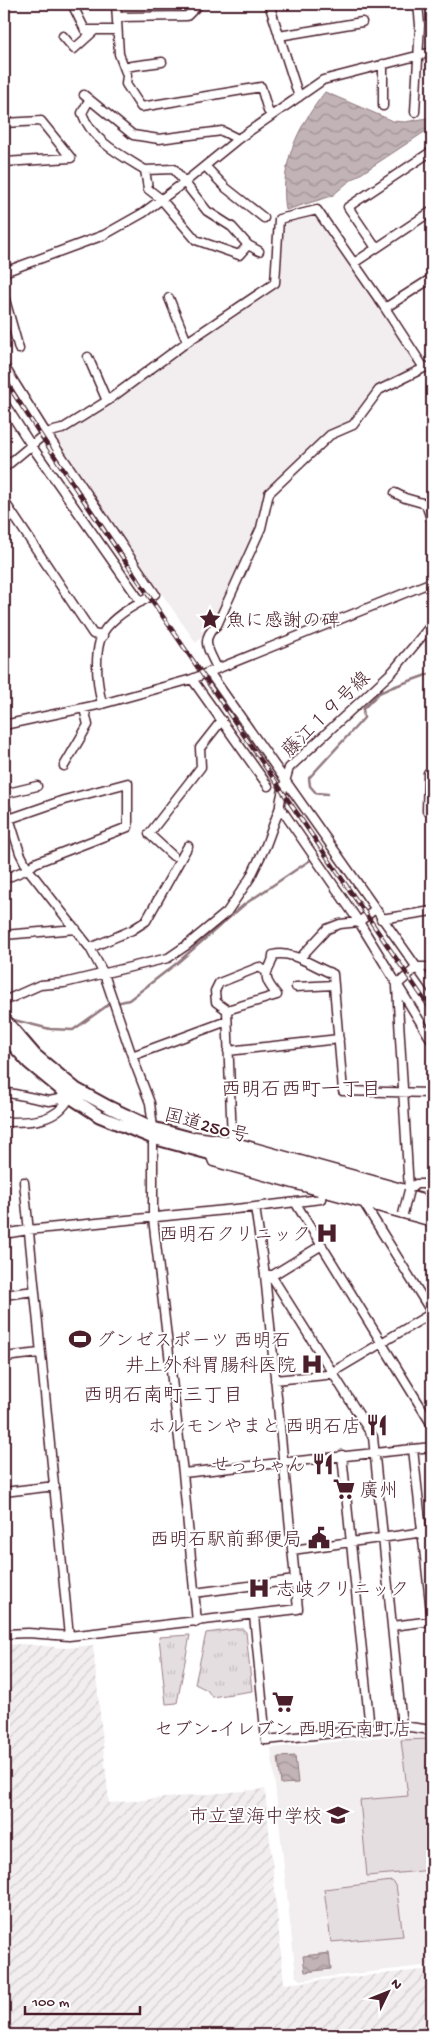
<svg xmlns="http://www.w3.org/2000/svg" width="436" height="2039" font-family="'Gochi Hand','Klee One',sans-serif">
<defs>
<pattern id="industrial-furrows" width="10" height="10" patternUnits="userSpaceOnUse" patternTransform="scale(1.25)"><rect width="10" height="10" fill="#f2eeef"/><path d="M-1 1l2-2M0 10L10 0M9 11l2-2" fill="none" stroke="#d1cccd"/></pattern>
<pattern id="park-tufts" width="24" height="20" patternUnits="userSpaceOnUse" patternTransform="scale(1.25)"><rect width="24" height="20" fill="#e5dee0"/><path d="M3 7l-1-3M5 7V3M7 7l1-3M15 17l-1-3M17 17v-4M19 17l1-3" fill="none" stroke="#c6bec0"/></pattern>
<pattern id="water-waves" width="16" height="10" patternUnits="userSpaceOnUse" patternTransform="scale(1.25)"><rect width="16" height="10" fill="#c1b3b6"/><path d="M0 5q4-4 8 0t8 0" fill="none" stroke="#9f9194"/></pattern>
</defs>
<rect width="100%" height="100%" fill="#fff"/>
<filter id="ink" filterUnits="userSpaceOnUse"><feTurbulence type="fractalNoise" baseFrequency=".02" numOctaves="2"/><feDisplacementMap in="SourceGraphic" scale="10" xChannelSelector="R" yChannelSelector="G"/><feConvolveMatrix kernelMatrix="1 2 1 2 8 2 1 2 1" color-interpolation-filters="sRGB"/></filter>
<g filter="url(#ink)">
<!-- built -->
<path fill="#f2eeef" d="M 308,216 L 315,217 L 321,222 L 415,363 L 414,367 L 377,386 L 354,419 L 328,431 L 266,492 L 263,498 L 259,524 L 212,626 L 196,643 L 55,440 L 131,390 L 220,322 L 278,284 L 282,227 L 287,221 Z
M 432,1734 L 432,1965 L 301,1980 L 296,1977 L 271,1748 L 401,1735 Z"/>
<!-- industrial -->
<path fill="url(#industrial-furrows)" d="M 23,1644 L 66,1648 L 93,1645 L 109,1803 L 265,1789 L 284,1984 L 432,1969 L 432,2035 L 4,2035 L 4,1645 Z"/>
<!-- park -->
<path fill="url(#park-tufts)" stroke="#987e86" d="M 236,1629 L 243,1629 L 246,1632 L 252,1691 L 212,1697 L 207,1690 L 195,1684 L 206,1633 Z
M 190,1635 L 177,1703 L 166,1704 L 159,1637 Z"/>
<!-- pitch -->
<path fill="#e5dee0" stroke="#987e86" d="M 432,1739 L 432,1870 L 367,1876 L 360,1800 L 408,1796 L 401,1740 Z
M 392,1881 L 396,1885 L 403,1936 L 331,1942 L 324,1889 Z"/>
<!-- water -->
<path fill="url(#water-waves)" stroke="#91787e" d="M 325,92 L 393,121 L 405,122 L 427,118 L 432,123 L 432,127 L 347,183 L 332,196 L 286,210 C 279,164 298,127 325,92 Z
M 295,1756 L 298,1783 L 281,1784 L 278,1757 Z
M 329,1953 L 331,1969 L 305,1972 L 303,1956 Z"/>
<g fill="none" stroke-linecap="round" stroke-linejoin="round">
<!-- stream -->
<path stroke="#91787e" stroke-width="2.5" d="M 328,794 L 316,793 L 310,786 L 309,778 L 364,718 L 363,709 L 379,693 L 390,688 L 432,673
M 10,1019 L 50,1029 L 73,1030 L 108,1005 L 129,1000 L 177,963 L 245,904 L 309,861"/>
<!-- minor casing -->
<g stroke="#4a1f2b" stroke-width="11">
<path id="minor" d="M 72,4 L 85,30 L 117,30
M 116,4 L 119,54 L 127,75 L 126,84 L 141,107 L 261,87 L 268,111 L 272,115
M 269,4 L 299,97
M 117,17 L 187,16 L 199,4
M 63,36 L 74,49 L 94,31
M 279,36 L 362,22
M 383,64 L 383,106
M 124,67 L 162,62
M 84,95 L 133,135 L 159,139 L 222,131 L 238,139
M 89,100 L 82,113 C 92,141 121,155 145,170 L 148,189 L 161,199 L 196,240 L 239,255 L 248,245
M 415,112 L 420,25 L 418,4
M 4,123 L 41,121 L 71,158 L 4,162
M 205,166 L 226,188 L 264,218
M 145,170 L 174,169 L 207,211 L 232,227 L 248,245 L 259,251
M 376,248 L 348,207 L 432,151
M 354,263 L 432,211
M 4,272 L 104,235 L 143,213 L 190,178 L 238,139 L 323,80 L 432,52
M 4,296 L 19,349
M 169,298 L 187,342
M 88,357 L 107,401
M 4,366 L 46,433 L 155,594 C 138,603 119,613 107,627 C 92,645 97,683 102,704
M 424,368 L 385,308 L 432,278
M 4,403 L 31,445 L 141,602
M 4,468 L 46,433 L 62,429 L 107,401 L 187,342 L 275,283 L 279,219 L 317,210 L 385,308
M 395,493 L 405,498 L 426,504 L 432,522
M 4,501 L 93,634 L 103,636
M 217,668 C 209,650 199,640 217,625 L 261,528 L 269,493 L 330,435 L 353,425 L 379,390 L 424,368 L 432,366
M 209,672 L 432,989
M 192,679 L 268,786
M 4,725 L 102,704 L 192,679 L 432,582
M 64,766 L 88,725 L 84,708
M 432,773 L 428,773 L 427,811 L 432,809
M 4,794 L 37,786
M 4,802 L 20,853 L 28,869 L 90,948 L 104,974 L 132,1056 L 150,1103 L 153,1128 L 153,1218 L 183,1473 L 197,1622
M 280,807 L 359,922 L 432,1041
M 173,856 L 149,834 L 201,767 L 200,748 L 222,720
M 4,879 L 28,869 L 35,863 L 128,827 L 128,783 L 64,800 L 9,819
M 381,919 L 432,911
M 4,935 L 76,929
M 90,948 L 132,930 L 146,921 L 188,846
M 300,958 L 327,929 L 340,924 L 359,922 L 375,909
M 397,985 L 417,967 L 432,967
M 296,987 L 334,985
M 397,987 L 409,1190
M 4,1001 L 40,985 L 64,983 L 168,958 L 187,945 L 227,912 L 250,878 L 266,845 L 280,807 C 279,801 287,775 289,768 L 393,671 L 432,624
M 227,1010 L 277,995 C 272,988 263,979 268,970 C 271,963 273,962 273,955 C 293,950 314,967 333,974 L 343,1091 L 432,1093
M 227,1010 L 232,1141
M 227,1010 L 216,1002 L 215,991 L 219,983 L 259,967 L 267,972
M 228,1051 L 339,1039
M 132,1056 L 227,1021
M 4,1092 L 49,1101 L 70,1097 L 72,1095
M 4,1122 C 30,1122 56,1123 70,1097
M 195,1136 L 232,1141 L 409,1190
M 210,1154 L 213,1162 L 322,1192
M 24,1182 L 69,1636
M 409,1190 L 416,1184 L 432,1184
M 295,1202 L 432,1425
M 365,1205 L 432,1313
M 4,1234 L 28,1230 L 255,1207 L 321,1199 L 322,1192 L 432,1222
M 265,1275 L 274,1280 L 373,1437 L 402,1726
M 265,1275 L 273,1275 L 322,1245
M 4,1295 L 34,1291
M 4,1357 L 40,1353
M 275,1380 L 326,1375 L 331,1373 L 432,1313
M 342,1455 L 370,1729
M 183,1473 L 432,1447
M 4,1492 L 55,1486
M 292,1550 L 432,1531
M 194,1593 L 295,1580
M 254,1615 L 266,1740 L 402,1726 L 432,1730
M 392,1626 L 432,1621 L 413,1449
M 4,1634 L 28,1633 L 69,1636 L 298,1609 L 265,1275 L 255,1207"/>
</g>
<!-- highway casing -->
<g stroke="#4a1f2b" stroke-width="15">
<path id="highway" d="M 4,1019 L 35,1055 L 76,1089 L 109,1107 L 153,1128 L 432,1203
M 4,1035 L 29,1063 L 70,1097 L 99,1116 L 153,1138 L 432,1214"/>
</g>
<!-- minor -->
<use href="#minor" stroke="#fff" stroke-width="8"/>
<!-- highway -->
<use href="#highway" stroke="#fff" stroke-width="11"/>
<!-- rail casing -->
<g stroke="#4a1f2b" stroke-width="4.5">
<path id="rail" d="M 4,379 L 78,492 L 432,1011"/>
</g>
<!-- rail -->
<use href="#rail" stroke="#fff" stroke-width="2.5" stroke-dasharray="8" stroke-linecap="butt"/>
<!-- minor-bridge casing -->
<g stroke="#4a1f2b" stroke-width="11" stroke-linecap="butt">
<path id="minor-bridge" d="M 403,1214 L 409,1190"/>
</g>
<!-- minor-bridge -->
<use href="#minor-bridge" stroke="#fff" stroke-width="8"/>
</g>
</g>
<!-- icons -->
<defs>
<g id="sight-bare" transform="scale(1.725)"><path d="M0-6L1.8-2.2L6-1.7L2.9 1.2L3.7 5.4L0 3.3L-3.7 5.4L-2.9 1.2L-6-1.7L-1.8-2.2Z" fill="#4a1f2b" stroke="#fff" stroke-width="2.5" paint-order="stroke"/></g>
<g id="hospital-bare" transform="scale(1.725)"><path d="M-5-5h3v3.5h4V-5h3V5h-3V1.5h-4V5h-3Z" fill="#4a1f2b" stroke="#fff" stroke-width="2.5" paint-order="stroke"/></g>
<g id="stadium-bare" transform="scale(1.725)"><path d="M0-5a6.5 5 0 1 0 0 10a6.5 5 0 1 0 0-10ZM-3.5-1.8h7v3.6h-7Z" fill="#4a1f2b" stroke="#fff" stroke-width="2.5" paint-order="stroke"/></g>
<g id="restaurant-bare" transform="scale(1.725)"><path d="M-5-6h1v4h1v-4h1v4h1v-4h1v5L-1.5 .5V6h-2V.5L-5-1ZM5-6V6H3V1.5H1.5Q1.5-4 5-6Z" fill="#4a1f2b" stroke="#fff" stroke-width="2.5" paint-order="stroke"/></g>
<g id="supermarket-bare" transform="scale(1.725)"><path d="M-6-5.5h2.5l.6 2H6L4.5 2H-2.5L-4.4-4H-6ZM-1.5 3.2a1.3 1.3 0 1 0 .1 0ZM3 3.2a1.3 1.3 0 1 0 .1 0Z" fill="#4a1f2b" stroke="#fff" stroke-width="2.5" paint-order="stroke"/></g>
<g id="civic-bare" transform="scale(1.725)"><path d="M-.6-6.5H3V-4.5H.6V-3L4-1V1h2V6H-6V1h2V-1L-.6-3ZM-1.2 2.5V6h2.4V2.5Z" fill="#4a1f2b" stroke="#fff" stroke-width="2.5" paint-order="stroke"/></g>
<g id="school-bare" transform="scale(1.725)"><path d="M0-5L7-2L0 1L-7-2ZM-4 1L0 2.5L4 1V4Q0 6-4 4Z" fill="#4a1f2b" stroke="#fff" stroke-width="2.5" paint-order="stroke"/></g>
</defs>
<g fill-rule="evenodd">
<use href="#sight-bare" x="210" y="619"/>
<use href="#hospital-bare" x="327" y="1233"/>
<use href="#stadium-bare" x="80" y="1339"/>
<use href="#hospital-bare" x="312" y="1364"/>
<use href="#restaurant-bare" x="377" y="1425"/>
<use href="#restaurant-bare" x="323" y="1464"/>
<use href="#supermarket-bare" x="344" y="1489"/>
<use href="#civic-bare" x="319" y="1538"/>
<use href="#hospital-bare" x="259" y="1588"/>
<use href="#supermarket-bare" x="283" y="1702"/>
<use href="#school-bare" x="338" y="1815"/>
</g>
<g text-anchor="middle" stroke-width="4" stroke-linejoin="round" paint-order="stroke">
<!-- poi labels -->
<g font-size="19" fill="#4a1f2b" stroke="#fff" text-anchor="end">
<text x="226" y="626" text-anchor="start">魚に感謝の碑</text>
<text x="311" y="1240">西明石クリニック</text>
<text x="96" y="1346" text-anchor="start">グンゼスポーツ 西明石</text>
<text x="296" y="1371">井上外科胃腸科医院</text>
<text x="361" y="1432">ホルモンやまと 西明石店</text>
<text x="306" y="1471">せっちゃん</text>
<text x="360" y="1496" text-anchor="start">廣州</text>
<text x="302" y="1545">西明石駅前郵便局</text>
<text x="276" y="1595" text-anchor="start">志岐クリニック</text>
<text x="283" y="1735" text-anchor="middle">セブン-イレブン 西明石南町店</text>
<text x="322" y="1822">市立望海中学校</text>
</g>
<!-- street labels -->
<g font-size="19" fill="#4a1f2b" stroke="#fff">
<text transform="translate(325 713) rotate(-44)" y="7">藤江１９号線</text>
<text transform="translate(207 1124) rotate(15)" y="7">国道250号</text>
</g>
<!-- neighbourhood labels -->
<g font-size="20" fill="#4a1f2b" stroke="#fff">
<text x="301" y="1095">西明石西町一丁目</text>
<text x="163" y="1401">西明石南町三丁目</text>
</g>
</g>
<!-- margin -->
<rect width="436" height="2039" fill="none" stroke="#fff" stroke-width="20"/>
<rect x="10" y="10" width="416" height="2019" fill="none" stroke="#4a1f2b" stroke-width="2" filter="url(#ink)"/>
<!-- north arrow -->
<g transform="translate(388 1992) rotate(47)" stroke="#ffffff" stroke-width="4" paint-order="stroke">
<path d="M0-4L9 19L0 12L-9 19Z" fill="#4a1f2b"/>
<text y="-8" font-size="14" font-weight="bold" text-anchor="middle" fill="#4a1f2b">N</text>
</g>
<!-- scale -->
<path d="M25 2006v8h115v-8" fill="none" stroke="#4a1f2b" stroke-width="2.5"/>
<text x="32" y="2006" font-size="15" fill="#4a1f2b" stroke="#ffffff" stroke-width="4" paint-order="stroke">100 m</text>
</svg>
